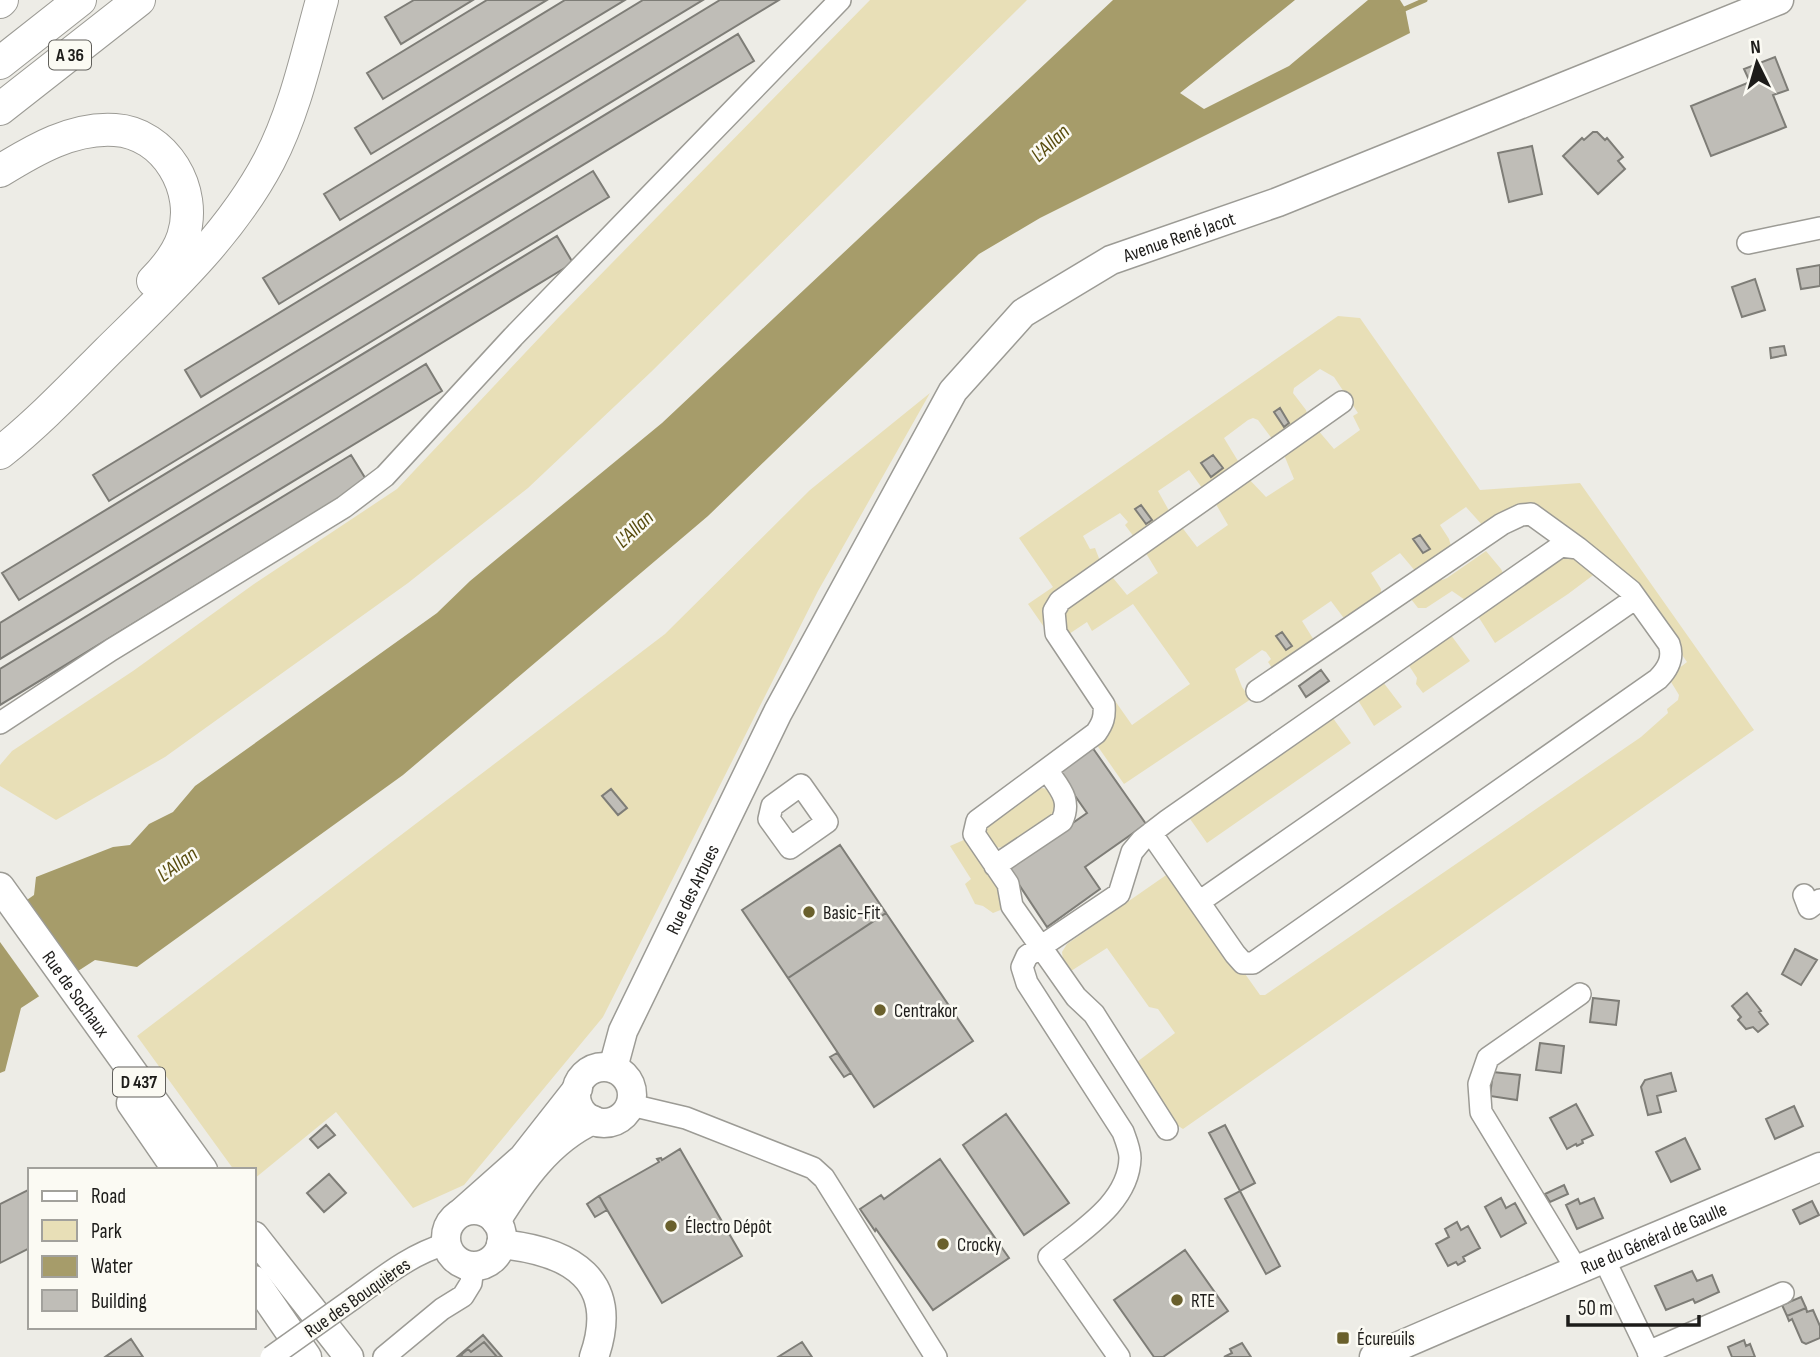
<svg xmlns="http://www.w3.org/2000/svg" width="1820" height="1357" font-family="'Sofia Sans Condensed',sans-serif">
<rect width="100%" height="100%" fill="#edece6"/>
<!-- green -->
<path fill="#e8dfb7" d="M 870,0 L 1027,0 L 651,372 L 528,488 L 408,583 L 165,757 L 56,820 L 0,786 L 0,765 L 12,751 L 133,671 L 254,584 L 397,489 L 558,318 Z
M 1338,316 L 1360,318 L 1480,490 L 1580,483 L 1754,730 L 1183,1129 C 1155,1112 1147,1094 1133,1065 L 1175,1033 L 1158,1009 L 1149,1007 L 1107,948 L 1071,971 L 1063,960 L 1062,952 L 1067,944 L 1172,871 L 1260,995 L 1265,995 L 1641,737 L 1668,713 L 1667,709 L 1678,700 L 1679,695 L 1668,677 L 1687,662 L 1637,590 L 1533,504 L 1525,503 L 1484,527 L 1466,507 L 1440,525 L 1449,539 L 1452,550 L 1422,572 L 1416,572 L 1400,553 L 1371,573 L 1381,589 L 1381,601 L 1350,621 L 1346,621 L 1331,601 L 1302,621 L 1317,645 L 1276,674 L 1268,662 L 1271,659 L 1266,652 L 1262,650 L 1235,669 L 1242,687 L 1251,699 L 1124,784 L 1094,741 C 1131,713 1089,673 1071,647 L 1075,644 L 1132,725 L 1190,684 L 1133,604 L 1092,631 L 1087,622 L 1063,638 L 1059,627 L 1059,612 L 1073,597 L 1109,573 L 1127,595 L 1158,573 L 1144,550 L 1144,546 L 1176,525 L 1181,526 L 1197,547 L 1228,525 L 1213,499 L 1241,479 L 1247,477 L 1266,497 L 1294,479 L 1282,450 L 1315,429 L 1317,429 L 1334,449 L 1360,430 L 1353,416 L 1358,413 L 1334,377 L 1320,369 L 1294,388 L 1293,393 L 1306,410 L 1309,421 L 1276,444 L 1258,420 L 1253,418 L 1248,420 L 1224,438 L 1238,461 L 1240,468 L 1237,471 L 1205,492 L 1189,470 L 1158,491 L 1172,516 L 1137,541 L 1125,525 L 1128,522 L 1120,513 L 1083,536 L 1090,549 L 1095,548 L 1102,566 C 1076,587 1036,597 1053,640 L 1028,604 L 1053,587 L 1019,538 Z
M 930,393 L 818,591 L 603,1017 L 464,1185 L 413,1208 L 336,1112 L 254,1179 L 254,1170 L 234,1170 L 137,1036 L 665,634 L 810,490 Z
M 1486,551 L 1501,569 L 1505,577 L 1468,602 L 1452,591 L 1426,608 L 1418,608 L 1407,594 L 1436,572 L 1442,580 L 1447,578 Z
M 1563,552 L 1600,570 L 1568,594 L 1495,643 L 1476,613 Z
M 1448,631 L 1470,661 L 1423,693 L 1416,684 L 1417,678 L 1406,661 Z
M 1380,678 L 1402,707 L 1374,726 L 1356,697 Z
M 1330,714 L 1351,743 L 1207,843 L 1188,816 Z
M 1041,788 C 1055,789 1055,797 1057,810 C 1045,826 986,874 984,828 L 1032,790 Z
M 966,839 L 1002,891 L 1003,909 L 993,913 L 983,906 L 975,904 L 965,884 L 971,879 L 950,846 Z"/>
<!-- water -->
<path fill="#a69c6a" d="M 1113,0 L 1295,0 L 1180,93 L 1204,109 L 1289,66 L 1368,0 L 1400,0 L 1405,8 L 1410,33 L 1040,218 L 979,254 L 708,516 L 403,775 L 137,967 L 95,960 L 21,1008 L 5,1071 L 0,1073 L 0,919 L 34,895 L 36,877 L 113,847 L 130,845 L 149,824 L 173,812 L 195,786 L 437,613 L 470,581 L 662,423 Z"/>
<!-- pier -->
<path fill="#edece6" d="M 25,897 L 80,974 L 41,999 L 0,942 L 0,914 Z"/>
<g fill="none" stroke-linecap="round" stroke-linejoin="round">
<!-- stream -->
<path stroke="#a69c6a" stroke-width="5" d="M 1400,11 L 1425,0"/>
</g>
<!-- building -->
<path fill="#bfbdb7" stroke="#7e7d77" stroke-width="2" d="M 414,0 L 473,0 L 401,44 L 385,17 Z
M 487,0 L 547,0 L 383,99 L 367,73 Z
M 565,0 L 625,0 L 371,154 L 355,128 Z
M 643,0 L 703,0 L 340,220 L 324,194 Z
M 720,0 L 779,0 L 279,304 L 263,278 Z
M 738,34 L 754,61 L 201,397 L 185,370 Z
M 1775,57 L 1788,90 L 1773,95 L 1786,127 L 1711,156 L 1691,106 L 1750,82 L 1744,69 Z
M 1593,132 L 1597,132 L 1605,140 L 1607,138 L 1623,157 L 1618,161 L 1625,169 L 1598,194 L 1563,156 L 1582,138 L 1584,140 Z
M 1532,146 L 1542,194 L 1509,202 L 1498,153 Z
M 593,171 L 609,197 L 109,501 L 93,475 Z
M 557,236 L 573,263 L 19,600 L 2,573 Z
M 1820,265 L 1820,286 L 1801,289 L 1797,269 Z
M 1755,279 L 1765,310 L 1742,317 L 1732,287 Z
M 1784,346 L 1786,355 L 1771,358 L 1770,348 Z
M 426,364 L 442,391 L 0,659 L 0,623 Z
M 1280,408 L 1289,423 L 1284,427 L 1274,412 Z
M 351,455 L 367,481 L 0,705 L 0,669 Z
M 1213,455 L 1223,468 L 1211,477 L 1201,463 Z
M 1141,505 L 1152,520 L 1146,524 L 1135,509 Z
M 1420,535 L 1430,549 L 1423,553 L 1413,539 Z
M 1282,632 L 1292,646 L 1286,650 L 1276,636 Z
M 1321,670 L 1329,681 L 1306,697 L 1299,686 Z
M 1092,747 L 1146,824 L 1085,867 L 1100,889 L 1047,927 L 1008,868 L 1087,813 L 1057,770 Z
M 611,789 L 627,808 L 618,815 L 602,796 Z
M 840,845 L 886,913 L 788,978 L 742,910 Z
M 886,913 L 973,1041 L 874,1107 L 788,978 Z
M 1795,949 L 1817,960 L 1801,985 L 1782,974 Z
M 1747,993 L 1761,1011 L 1759,1012 L 1768,1024 L 1758,1032 L 1753,1027 L 1746,1029 L 1738,1020 L 1741,1017 L 1732,1006 Z
M 1593,998 L 1619,1001 L 1616,1025 L 1590,1022 Z
M 1540,1043 L 1564,1046 L 1561,1073 L 1536,1070 Z
M 837,1053 L 851,1073 L 844,1077 L 830,1057 Z
M 1493,1072 L 1520,1075 L 1517,1100 L 1490,1096 Z
M 1671,1073 L 1676,1091 L 1657,1096 L 1661,1112 L 1648,1115 L 1641,1087 L 1645,1080 Z
M 1576,1104 L 1593,1135 L 1582,1140 L 1583,1143 L 1577,1146 L 1576,1144 L 1567,1149 L 1550,1118 Z
M 1794,1106 L 1803,1126 L 1775,1139 L 1766,1119 Z
M 1006,1114 L 1069,1203 L 1024,1235 L 963,1145 Z
M 326,1125 L 335,1135 L 318,1148 L 310,1139 Z
M 1225,1125 L 1255,1183 L 1240,1191 L 1209,1133 Z
M 1685,1138 L 1700,1169 L 1671,1182 L 1656,1152 Z
M 680,1149 L 742,1256 L 662,1303 L 599,1196 L 659,1162 L 657,1159 L 661,1158 L 662,1160 Z
M 940,1159 L 1009,1258 L 933,1310 L 876,1229 L 875,1231 L 860,1209 L 881,1195 L 884,1199 Z
M 329,1174 L 346,1193 L 324,1212 L 307,1193 Z
M 1564,1185 L 1568,1194 L 1550,1202 L 1545,1194 Z
M 30,1189 L 30,1248 L 0,1263 L 0,1204 Z
M 1240,1191 L 1280,1266 L 1266,1274 L 1225,1199 Z
M 599,1196 L 607,1210 L 595,1217 L 587,1204 Z
M 1501,1198 L 1506,1208 L 1515,1203 L 1526,1223 L 1501,1237 L 1485,1207 Z
M 1594,1198 L 1603,1218 L 1577,1229 L 1566,1205 L 1578,1199 L 1580,1204 Z
M 1812,1201 L 1819,1215 L 1800,1224 L 1793,1210 Z
M 1457,1222 L 1461,1230 L 1468,1226 L 1480,1248 L 1463,1257 L 1465,1261 L 1458,1265 L 1456,1262 L 1448,1266 L 1436,1244 L 1449,1237 L 1445,1229 Z
M 1185,1250 L 1228,1311 L 1163,1357 L 1154,1357 L 1114,1300 Z
M 1692,1271 L 1697,1281 L 1712,1275 L 1719,1292 L 1695,1303 L 1693,1299 L 1666,1310 L 1655,1286 Z
M 1801,1297 L 1806,1308 L 1787,1316 L 1782,1305 Z
M 1806,1308 L 1807,1312 L 1813,1310 L 1820,1326 L 1820,1338 L 1806,1344 L 1802,1342 L 1792,1319 L 1789,1321 L 1787,1316 Z
M 483,1335 L 502,1357 L 497,1357 L 484,1342 L 471,1352 L 468,1349 L 461,1355 L 463,1357 L 457,1357 Z
M 131,1339 L 143,1357 L 105,1357 Z
M 1744,1340 L 1746,1346 L 1750,1344 L 1755,1357 L 1732,1357 L 1728,1347 Z
M 484,1342 L 497,1357 L 463,1357 L 461,1355 L 468,1349 L 471,1352 Z
M 802,1342 L 812,1357 L 778,1357 Z
M 1242,1343 L 1251,1357 L 1224,1357 L 1232,1353 L 1230,1349 Z"/>
<g fill="none" stroke-linecap="round" stroke-linejoin="round">
<!-- minor casing -->
<g stroke="#9c9b95" stroke-width="24">
<path id="minor" d="M 1748,243 L 1820,228
M 1257,691 L 1502,524 L 1521,515 L 1531,514 L 1578,548
M 0,723 L 111,650 L 344,507 L 385,476 L 513,337 L 840,0
M 801,785 L 827,822 L 790,848 L 769,819 L 772,806 Z
M 995,866 L 1062,821 C 1072,799 1059,788 1047,770
M 1804,895 L 1809,908 L 1820,900
M 1199,902 L 1636,598
M 631,1105 L 686,1118 L 813,1168 L 824,1178 L 936,1357
M 1167,1129 L 1094,1014 L 1076,997 L 1012,906 L 1008,884 L 974,834 L 977,821 L 1096,733 C 1103,723 1105,717 1104,705 L 1056,633 L 1054,611 L 1060,601 L 1342,402
M 1604,1259 L 1651,1357
M 1577,1270 L 1481,1112 L 1479,1084 L 1488,1058 L 1580,994
M 354,1298 C 383,1277 411,1254 446,1244
M 1648,1352 L 1783,1293
M 384,1357 L 442,1309 L 463,1296 L 471,1283 L 473,1266
M 1119,1357 L 1049,1257 C 1080,1231 1129,1203 1130,1158 C 1130,1150 1126,1140 1123,1132 L 1027,983 L 1022,967 L 1027,956 L 1119,894 L 1132,852 L 1142,840 L 1168,820 L 1561,546 L 1578,548 L 1631,591 L 1669,644 C 1674,658 1668,669 1658,679 L 1253,963 L 1243,963 L 1235,954 L 1151,833"/>
</g>
<!-- major casing -->
<g stroke="#9c9b95" stroke-width="31">
<g id="major">
<path id="s1" d="M 0,887 L 203,1170"/>
<circle cx="604" cy="1095" r="28"/>
<path id="s2" d="M 613,1068 L 623,1031 L 778,712 L 953,391 L 1023,313 L 1111,260 L 1278,202 L 1779,0"/>
<path d="M 131,1103 L 177,1170"/>
<circle cx="474" cy="1238" r="28"/>
<path d="M 462,1212 L 523,1158 L 578,1088"/>
<path d="M 496,1221 C 521,1181 549,1140 593,1120"/>
<path d="M 254,1236 L 349,1357"/>
<path d="M 501,1244 C 571,1251 621,1280 594,1357"/>
<path d="M 254,1280 L 307,1357"/>
<path id="s3" d="M 1374,1357 C 1522,1292 1671,1231 1820,1167"/>
</g>
</g>
<!-- highway casing -->
<g stroke="#9c9b95" stroke-width="34">
<path id="highway" d="M 0,2 L 2,0
M 0,63 L 80,0
M 0,109 L 139,0
M 0,171 C 34,150 73,127 115,130 C 165,133 199,190 183,237 C 177,255 166,268 153,281
M 0,453 C 39,422 73,386 108,351 C 167,293 230,235 269,161 C 295,111 307,54 322,0"/>
</g>
<!-- minor -->
<use href="#minor" stroke="#fff" stroke-width="21"/>
<!-- major -->
<use href="#major" stroke="#fff" stroke-width="28"/>
<!-- highway -->
<use href="#highway" stroke="#fff" stroke-width="32"/>
<!-- minor-bridge casing -->
<g stroke="#9c9b95" stroke-width="24" stroke-linecap="butt">
<path id="minor-bridge" d="M 271,1357 L 354,1298"/>
</g>
<!-- minor-bridge -->
<use href="#minor-bridge" stroke="#fff" stroke-width="21"/>
</g>
<!-- markers -->
<g fill="#6a602c" stroke="#fbfaf3" stroke-width="2.5">
<circle cx="809" cy="912" r="7"/>
<circle cx="880" cy="1010" r="7"/>
<circle cx="671" cy="1226" r="7"/>
<circle cx="943" cy="1244" r="7"/>
<circle cx="1177" cy="1300" r="7"/>
<rect x="1336" y="1331" width="14" height="14" rx="3.5"/>
</g>
<g text-anchor="middle" stroke-width="5" stroke-linejoin="round" paint-order="stroke">
<!-- shield labels -->
<g fill="#fbfaf3" stroke="#605f5b" stroke-width="2">
<rect x="49" y="40.5" width="42" height="29" rx="5"/>
<rect x="113" y="1067.5" width="52" height="29" rx="5"/>
</g>
<g font-size="18" font-weight="bold" fill="#1d1c1a">
<text x="70" y="61">A 36</text>
<text x="139" y="1088">D 437</text>
</g>
<!-- street labels -->
<g font-size="19" fill="#1d1c1a" stroke="#fbfaf3">
<text dy="7" stroke="none"><textPath href="#s2" startOffset="1038">Avenue René Jacot</textPath></text>
<text dy="7" stroke="none"><textPath href="#s2" startOffset="196">Rue des Arbues</textPath></text>
<text dy="7" stroke="none"><textPath href="#s1" startOffset="131">Rue de Sochaux</textPath></text>
<text dy="7" stroke="none"><textPath href="#s3" startOffset="304">Rue du Général de Gaulle</textPath></text>
<text transform="translate(357 1297) rotate(-35)" y="7">Rue des Bouquières</text>
</g>
<!-- poi labels -->
<g font-size="19" fill="#1d1c1a" stroke="#fbfaf3" text-anchor="start">
<text x="823" y="919">Basic-Fit</text>
<text x="894" y="1017">Centrakor</text>
<text x="685" y="1233">Électro Dépôt</text>
<text x="957" y="1251">Crocky</text>
<text x="1191" y="1307">RTE</text>
<text x="1357" y="1345">Écureuils</text>
</g>
<!-- water labels -->
<g font-size="21" font-style="italic" fill="#584c0e" stroke="#fbfaf3">
<text transform="translate(1050 143) rotate(-43)" y="7">L'Allan</text>
<text transform="translate(634 529) rotate(-43)" y="7">L'Allan</text>
<text transform="translate(177 864) rotate(-36)" y="7">L'Allan</text>
</g>
</g>
<!-- legend -->
<rect x="28" y="1168" width="228" height="161" fill="#fbfaf3" stroke="#a2a19c" stroke-width="2"/>
<rect x="42" y="1191" width="35" height="10" fill="#ffffff" stroke="#a2a19c" stroke-width="2"/>
<text x="91" y="1203" font-size="21" fill="#1d1c1a">Road</text>
<rect x="42" y="1220" width="35" height="21" fill="#e8dfb7" stroke="#a2a19c" stroke-width="2"/>
<text x="91" y="1238" font-size="21" fill="#1d1c1a">Park</text>
<rect x="42" y="1256" width="35" height="21" fill="#a69c6a" stroke="#a2a19c" stroke-width="2"/>
<text x="91" y="1273" font-size="21" fill="#1d1c1a">Water</text>
<rect x="42" y="1290" width="35" height="21" fill="#bfbdb7" stroke="#a2a19c" stroke-width="2"/>
<text x="91" y="1308" font-size="21" fill="#1d1c1a">Building</text>
<!-- north arrow -->
<g transform="translate(1757 63) rotate(355)" stroke="#fbfaf3" stroke-width="5" paint-order="stroke">
<path d="M0-5L12 26L0 18L-12 26Z" fill="#1d1c1a"/>
<text y="-10" font-size="19" font-weight="bold" text-anchor="middle" fill="#1d1c1a">N</text>
</g>
<!-- scale -->
<path d="M1568 1315v10h131v-10" fill="none" stroke="#1d1c1a" stroke-width="3.5"/>
<text x="1578" y="1315" font-size="21" fill="#1d1c1a" stroke="#fbfaf3" stroke-width="5" paint-order="stroke">50 m</text>
</svg>
